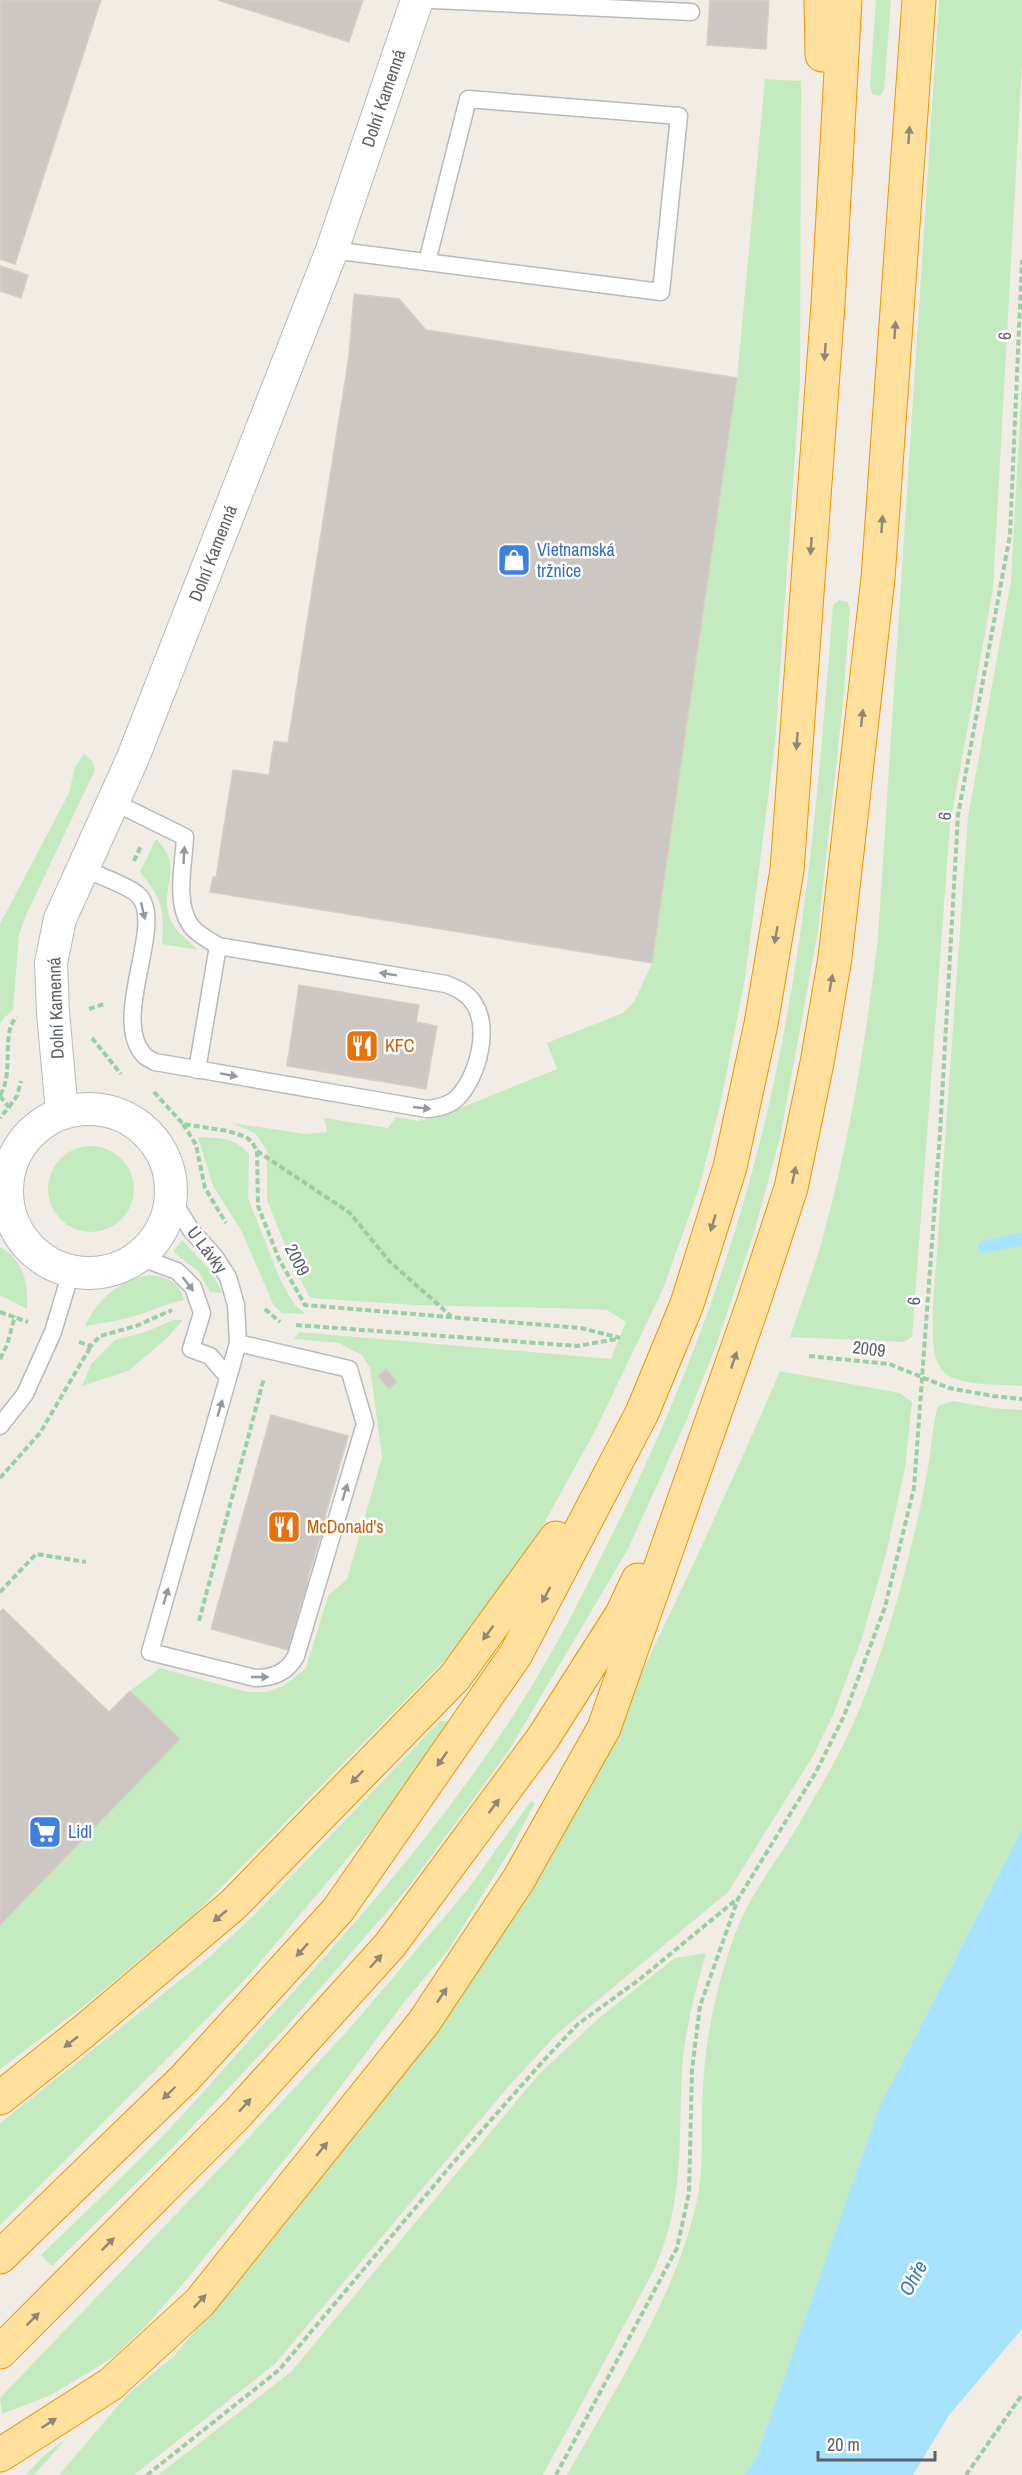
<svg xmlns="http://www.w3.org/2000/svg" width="1022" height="2475" font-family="'Archivo Narrow',sans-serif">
<rect width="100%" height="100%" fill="#f1ede5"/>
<!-- green -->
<path fill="#c4eac0" d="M 876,0 L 891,0 L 884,90 L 880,96 L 872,94 L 870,85 Z
M 939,0 L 1022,0 L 1022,63 L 993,589 L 950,824 L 912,1337 L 904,1342 L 790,1337 C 801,1302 815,1268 824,1233 C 851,1134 866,1038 878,937 Z
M 765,79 L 801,81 L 800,382 L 775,744 L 745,979 L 721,1101 L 699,1188 L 663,1289 L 596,1429 L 536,1538 L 488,1609 L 459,1646 L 195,1914 L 88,2003 L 0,2069 L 0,1925 L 180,1740 L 130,1691 L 160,1668 L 247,1692 L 268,1692 L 285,1685 L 306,1668 L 328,1596 L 347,1579 L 382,1457 L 370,1368 L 362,1355 L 339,1343 L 294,1339 L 299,1332 L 611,1359 L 626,1322 L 607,1310 L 591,1309 L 415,1305 L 310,1298 L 291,1260 L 267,1200 L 267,1151 L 255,1133 L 231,1123 L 306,1134 L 327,1132 L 324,1118 L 388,1128 L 396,1117 L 419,1121 L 446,1114 L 557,1069 L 547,1043 L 623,1013 L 634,1002 L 653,961 L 737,378 Z
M 1022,380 L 1022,1386 C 1002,1384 953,1387 941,1369 C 930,1353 933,1326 933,1308 L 968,817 L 1011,581 Z
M 839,600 L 847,602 L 850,608 L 843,703 L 818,931 L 780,1138 L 753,1236 L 717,1343 L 687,1419 L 628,1549 L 508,1752 L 407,1889 L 288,2025 L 174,2146 L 52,2266 L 41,2255 C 77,2220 114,2185 150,2149 C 192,2106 231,2060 271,2016 C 363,1916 453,1812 525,1697 C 555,1649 581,1598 606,1547 C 670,1420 723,1287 758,1149 C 804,972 819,786 833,605 Z
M 84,754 L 92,761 L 95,770 L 26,915 L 19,934 L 13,1010 L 3,1019 L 0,1024 L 0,924 L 69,793 L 75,767 Z
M 156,839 C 186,868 158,887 170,919 C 176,932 188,941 198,950 L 162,944 C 165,910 162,899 140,872 Z
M 198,1137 C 218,1138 235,1137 249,1154 L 248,1198 L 279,1277 L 294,1304 L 305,1314 L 282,1313 L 274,1306 L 241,1230 L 213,1186 Z
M48 1189a43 43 0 1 1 86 0a43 43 0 1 1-86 0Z
M 182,1240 L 212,1272 L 222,1293 L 210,1292 L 199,1272 L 173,1252 Z
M 0,1247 C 23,1259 29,1284 27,1309 L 0,1295 Z
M 149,1275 C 168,1277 179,1281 184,1300 C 168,1303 154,1310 138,1315 C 120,1321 103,1323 85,1326 C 98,1298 119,1281 149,1275 Z
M 173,1320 L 183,1320 L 167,1338 L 128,1371 L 82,1386 L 91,1364 L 115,1340 L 148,1331 Z
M 780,1371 L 900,1393 L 912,1402 L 905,1468 L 886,1554 L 862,1638 L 833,1715 L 813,1756 L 728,1892 L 556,2035 L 508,2087 L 275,2364 L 134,2475 L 59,2475 L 128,2394 L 174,2356 L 274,2238 L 517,1913 C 558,1847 590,1777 625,1707 C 679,1596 731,1485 780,1371 Z
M 953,1401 L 992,1408 L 1022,1410 L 1022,1829 L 880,2107 L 755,2462 L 744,2475 L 567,2475 C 615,2389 673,2302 696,2205 C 705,2167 700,2129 703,2091 C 705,2038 716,1989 733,1939 C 747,1900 771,1868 793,1834 C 812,1801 833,1767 849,1733 C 886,1653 912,1554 928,1468 C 932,1447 932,1426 938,1406 Z
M 440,1721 L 450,1721 L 383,1816 L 251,1973 L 186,2040 L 0,2225 L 0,2123 L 207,1959 L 258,1911 Z
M 531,1801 L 535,1803 L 509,1852 L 449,1949 L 406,2000 L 298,2143 L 182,2285 L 145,2327 L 112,2358 L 51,2395 L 2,2414 L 0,2398 L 224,2164 L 350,2028 L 468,1889 Z
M 706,1953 C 695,1992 685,2029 682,2070 C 678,2144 685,2200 654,2270 L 543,2475 L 158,2475 L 291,2372 L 538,2075 L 600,2017 L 675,1958 Z
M 68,2437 L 34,2475 L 26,2475 L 43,2456 Z"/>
<!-- water -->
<path fill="#a7e2ff" d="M 1022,1829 L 1022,2329 L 949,2415 L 913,2475 L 744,2475 L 755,2461 L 880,2106 Z"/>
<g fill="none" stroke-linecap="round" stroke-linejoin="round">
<!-- stream -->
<path stroke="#a7e2ff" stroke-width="12" d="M 984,1247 L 1022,1239"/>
</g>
<!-- building -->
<path fill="#ccc7c2" stroke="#d6cec3" stroke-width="1.5" d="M 0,0 L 101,0 L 15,264 L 0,259 Z
M 218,0 L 363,0 L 349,42 Z
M 710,0 L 769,0 L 766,49 L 707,45 Z
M 0,266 L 28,275 L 21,298 L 0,291 Z
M 354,294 L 399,299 L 426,330 L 737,378 L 652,963 L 210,892 L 213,877 L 216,877 L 233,770 L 269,775 L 274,741 L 288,743 L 349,356 Z
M 299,985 L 419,1005 L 416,1022 L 437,1026 L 426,1089 L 287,1066 Z
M 386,1369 L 397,1382 L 389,1389 L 378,1376 Z
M 271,1415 L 348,1436 L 325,1517 L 330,1518 L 325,1536 L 321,1535 L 307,1581 L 312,1582 L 308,1597 L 303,1596 L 288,1650 L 211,1629 Z
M 3,1609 L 109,1712 L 130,1691 L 180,1739 L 0,1925 L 0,1612 Z"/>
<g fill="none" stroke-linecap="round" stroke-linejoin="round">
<!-- service casing -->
<g stroke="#b6b9bd" stroke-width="19">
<path id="service" d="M 433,0 L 691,12
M 332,250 L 661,292 L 679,116 L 468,99 L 427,262
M 82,868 C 95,874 127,885 137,894 C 168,920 110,1016 143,1054 C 146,1058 151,1060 155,1062 L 427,1109 C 438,1108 449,1106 457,1098 C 478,1077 491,1028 473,1002 C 466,992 456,988 446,984 L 218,946 C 209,940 197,934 191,926 C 174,902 184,864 185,837 L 114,802
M 197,1070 L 218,946
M 171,1198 L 191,1230 L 215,1257 L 228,1277 L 236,1305 L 238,1343 L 349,1369 L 365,1424 L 296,1656 C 287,1673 273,1678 255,1678 L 150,1652 L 238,1343
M 139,1257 L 177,1271 L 193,1287 L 202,1313 L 191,1349 L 210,1356 L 228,1377
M 0,1426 L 25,1394 L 53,1332 L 71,1272"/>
</g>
<!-- minor casing -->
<g stroke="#b6b9bd" stroke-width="34">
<g id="minor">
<circle cx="89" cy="1191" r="82"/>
<path id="s1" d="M 62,1112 L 53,1012 L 51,963 L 60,919 L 132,760 L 332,250 L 417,0"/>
</g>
</g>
<!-- trunk casing -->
<g stroke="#f69000" stroke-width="35">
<path id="trunk" d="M 821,0 L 822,55
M 0,2098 L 83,2032 L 234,1904 L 455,1677 L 556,1538
M 0,2257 L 185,2078 L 338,1910 L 516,1654 L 642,1413 L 687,1304 L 730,1167 L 761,1024 L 787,870 L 828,304 L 845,0
M 0,2352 L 237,2114 L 390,1945 L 543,1738 L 622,1614 L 638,1580
M 0,2455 L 111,2384 L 200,2302 L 424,2022 L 519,1879 L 604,1728 L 753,1304 L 791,1188 L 817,1063 L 835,958 L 878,578 L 919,0"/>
</g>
<!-- path -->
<path stroke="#9acea3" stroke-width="4" stroke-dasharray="6 3" stroke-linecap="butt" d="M 134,861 L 141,846
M 89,1009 L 104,1004
M 92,1038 L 121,1074
M 154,1092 L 183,1124 L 228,1131 L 246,1137 L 252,1142 L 257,1151 L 258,1206 L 279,1259 L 305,1305 L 581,1328 L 620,1338
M 0,1095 C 15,1073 0,1031 17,1017
M 0,1096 L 9,1107 L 0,1118
M 9,1107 L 17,1096 L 21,1081
M 183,1124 L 196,1145 L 205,1188 L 226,1223
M 257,1151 L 350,1213 L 389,1261 L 451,1316
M 265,1309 L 280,1322
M 0,1312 L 28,1322
M 296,1325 L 577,1346 L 617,1339
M 79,1342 L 91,1346 L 100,1336 L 136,1326 L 172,1310
M 809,1356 L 889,1364 L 949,1388 L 993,1396 L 1022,1399
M 0,1359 L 7,1345 L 15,1316
M 0,1478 L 40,1433 L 91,1346
M 0,1592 L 36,1554 L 86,1562
M 199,1621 L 264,1378
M 147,2475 L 279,2370 L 453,2163 L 544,2060 L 578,2024 L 640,1979 L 737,1899
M 556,2475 L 677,2248 L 689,2193 L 692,2070 L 700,2006 L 738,1899 L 816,1772 L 844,1716 L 885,1607 L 914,1488 L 940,1133 L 958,815 L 1010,535 L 1022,260
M 966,2475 L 1022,2395"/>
<!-- service -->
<use href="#service" stroke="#fff" stroke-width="16"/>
<!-- minor -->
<use href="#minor" stroke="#fff" stroke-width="32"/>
<!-- trunk -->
<use href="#trunk" stroke="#ffe09d" stroke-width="33"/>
</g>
<!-- one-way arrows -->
<defs><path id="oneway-solid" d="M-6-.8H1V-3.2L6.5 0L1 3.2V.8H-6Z" transform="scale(1.5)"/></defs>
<g fill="#8e8877">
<use href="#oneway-solid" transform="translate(909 135) rotate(-86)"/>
<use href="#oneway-solid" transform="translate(895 330) rotate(-86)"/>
<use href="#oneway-solid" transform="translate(825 352) rotate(94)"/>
<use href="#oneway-solid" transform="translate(882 524) rotate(-86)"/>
<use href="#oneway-solid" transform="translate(811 546) rotate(94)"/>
<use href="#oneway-solid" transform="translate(862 718) rotate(-84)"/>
<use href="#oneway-solid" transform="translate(797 741) rotate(94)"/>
<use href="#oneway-solid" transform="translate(776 935) rotate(100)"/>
<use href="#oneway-solid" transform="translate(831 983) rotate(-80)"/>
<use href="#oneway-solid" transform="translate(794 1175) rotate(-78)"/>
<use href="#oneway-solid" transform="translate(713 1223) rotate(107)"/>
<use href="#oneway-solid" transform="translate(734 1360) rotate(-71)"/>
<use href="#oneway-solid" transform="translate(546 1595) rotate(118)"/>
<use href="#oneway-solid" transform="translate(488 1633) rotate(127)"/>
<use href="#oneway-solid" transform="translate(442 1759) rotate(125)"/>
<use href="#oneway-solid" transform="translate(357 1777) rotate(134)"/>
<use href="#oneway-solid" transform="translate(494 1806) rotate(-53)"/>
<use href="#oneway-solid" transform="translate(220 1916) rotate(140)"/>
<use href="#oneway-solid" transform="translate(302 1950) rotate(132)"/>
<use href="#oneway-solid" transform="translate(376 1961) rotate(-48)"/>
<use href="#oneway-solid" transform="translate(442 1995) rotate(-56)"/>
<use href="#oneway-solid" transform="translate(71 2042) rotate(142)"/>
<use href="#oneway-solid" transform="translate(169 2093) rotate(136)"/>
<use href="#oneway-solid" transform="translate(245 2105) rotate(-48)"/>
<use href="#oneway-solid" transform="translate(322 2149) rotate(-51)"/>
<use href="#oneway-solid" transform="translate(108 2244) rotate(-45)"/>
<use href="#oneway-solid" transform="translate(200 2301) rotate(-47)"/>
<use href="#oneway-solid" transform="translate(33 2319) rotate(-45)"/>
<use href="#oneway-solid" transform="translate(49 2423) rotate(-33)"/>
</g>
<g fill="#96999c">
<use href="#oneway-solid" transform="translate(184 855) rotate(-87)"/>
<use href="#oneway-solid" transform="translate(143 911) rotate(77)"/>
<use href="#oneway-solid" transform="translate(388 974) rotate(-171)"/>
<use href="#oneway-solid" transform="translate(229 1075) rotate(10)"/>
<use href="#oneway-solid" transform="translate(422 1108) rotate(6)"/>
<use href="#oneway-solid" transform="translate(188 1284) rotate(52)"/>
<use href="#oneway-solid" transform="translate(220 1408) rotate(-74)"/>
<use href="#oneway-solid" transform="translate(345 1492) rotate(-73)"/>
<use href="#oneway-solid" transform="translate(166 1596) rotate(-74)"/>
<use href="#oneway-solid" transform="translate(260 1677)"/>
</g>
<!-- icons -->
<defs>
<g id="shop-square" transform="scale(1.725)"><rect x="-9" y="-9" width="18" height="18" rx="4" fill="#3f7fe0" stroke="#fff"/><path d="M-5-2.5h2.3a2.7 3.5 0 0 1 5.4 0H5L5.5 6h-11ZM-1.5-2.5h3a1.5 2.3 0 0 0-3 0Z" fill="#fff"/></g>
<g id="restaurant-square" transform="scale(1.725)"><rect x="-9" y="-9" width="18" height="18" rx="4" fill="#e8710a" stroke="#fff"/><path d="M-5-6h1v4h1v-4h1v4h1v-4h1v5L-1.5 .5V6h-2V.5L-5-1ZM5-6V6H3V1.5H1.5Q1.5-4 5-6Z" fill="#fff"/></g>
<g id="supermarket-square" transform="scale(1.725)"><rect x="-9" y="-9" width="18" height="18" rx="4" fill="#3f7fe0" stroke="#fff"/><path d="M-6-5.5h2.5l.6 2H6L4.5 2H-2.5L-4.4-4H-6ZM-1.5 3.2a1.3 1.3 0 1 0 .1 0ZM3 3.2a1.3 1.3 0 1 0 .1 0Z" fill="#fff"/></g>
</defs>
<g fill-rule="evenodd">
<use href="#shop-square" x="514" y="560"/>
<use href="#restaurant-square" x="362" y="1046"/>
<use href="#restaurant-square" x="284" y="1527"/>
<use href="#supermarket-square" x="45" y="1832"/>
</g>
<g text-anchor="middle" stroke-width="5" stroke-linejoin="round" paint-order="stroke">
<!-- street labels -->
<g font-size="18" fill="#5d6267" stroke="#fff">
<text dy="6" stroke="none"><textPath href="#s1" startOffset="1077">Dolní Kamenná</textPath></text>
<text transform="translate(1005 336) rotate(-88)" y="6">6</text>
<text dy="6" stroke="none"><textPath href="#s1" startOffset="591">Dolní Kamenná</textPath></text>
<text transform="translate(945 816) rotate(-84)" y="6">6</text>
<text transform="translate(56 1008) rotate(-92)" y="6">Dolní Kamenná</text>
<text transform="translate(207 1250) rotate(53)" y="6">U Lávky</text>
<text transform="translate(297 1260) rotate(63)" y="6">2009</text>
<text transform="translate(914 1301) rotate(-86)" y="6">6</text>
<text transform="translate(869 1349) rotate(7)" y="6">2009</text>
</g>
<!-- shop labels -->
<g font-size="18" fill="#366cbe" stroke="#fff" text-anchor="start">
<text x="537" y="556">Vietnamská<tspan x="537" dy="21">tržnice</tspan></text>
<text x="68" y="1838">Lidl</text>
</g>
<!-- food labels -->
<g font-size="18" fill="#c56008" stroke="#fff" text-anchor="start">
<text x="385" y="1052">KFC</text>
<text x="307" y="1533">McDonald's</text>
</g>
<!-- water labels -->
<g font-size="20" font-style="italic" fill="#3479a9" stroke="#fff">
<text transform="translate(913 2278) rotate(-61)" y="7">Ohře</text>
</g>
</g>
<!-- scale -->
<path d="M818 2451v9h117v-9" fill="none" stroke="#5d6267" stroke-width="3"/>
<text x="827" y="2451" font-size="18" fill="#5d6267" stroke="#ffffff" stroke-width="4.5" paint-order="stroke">20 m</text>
</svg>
